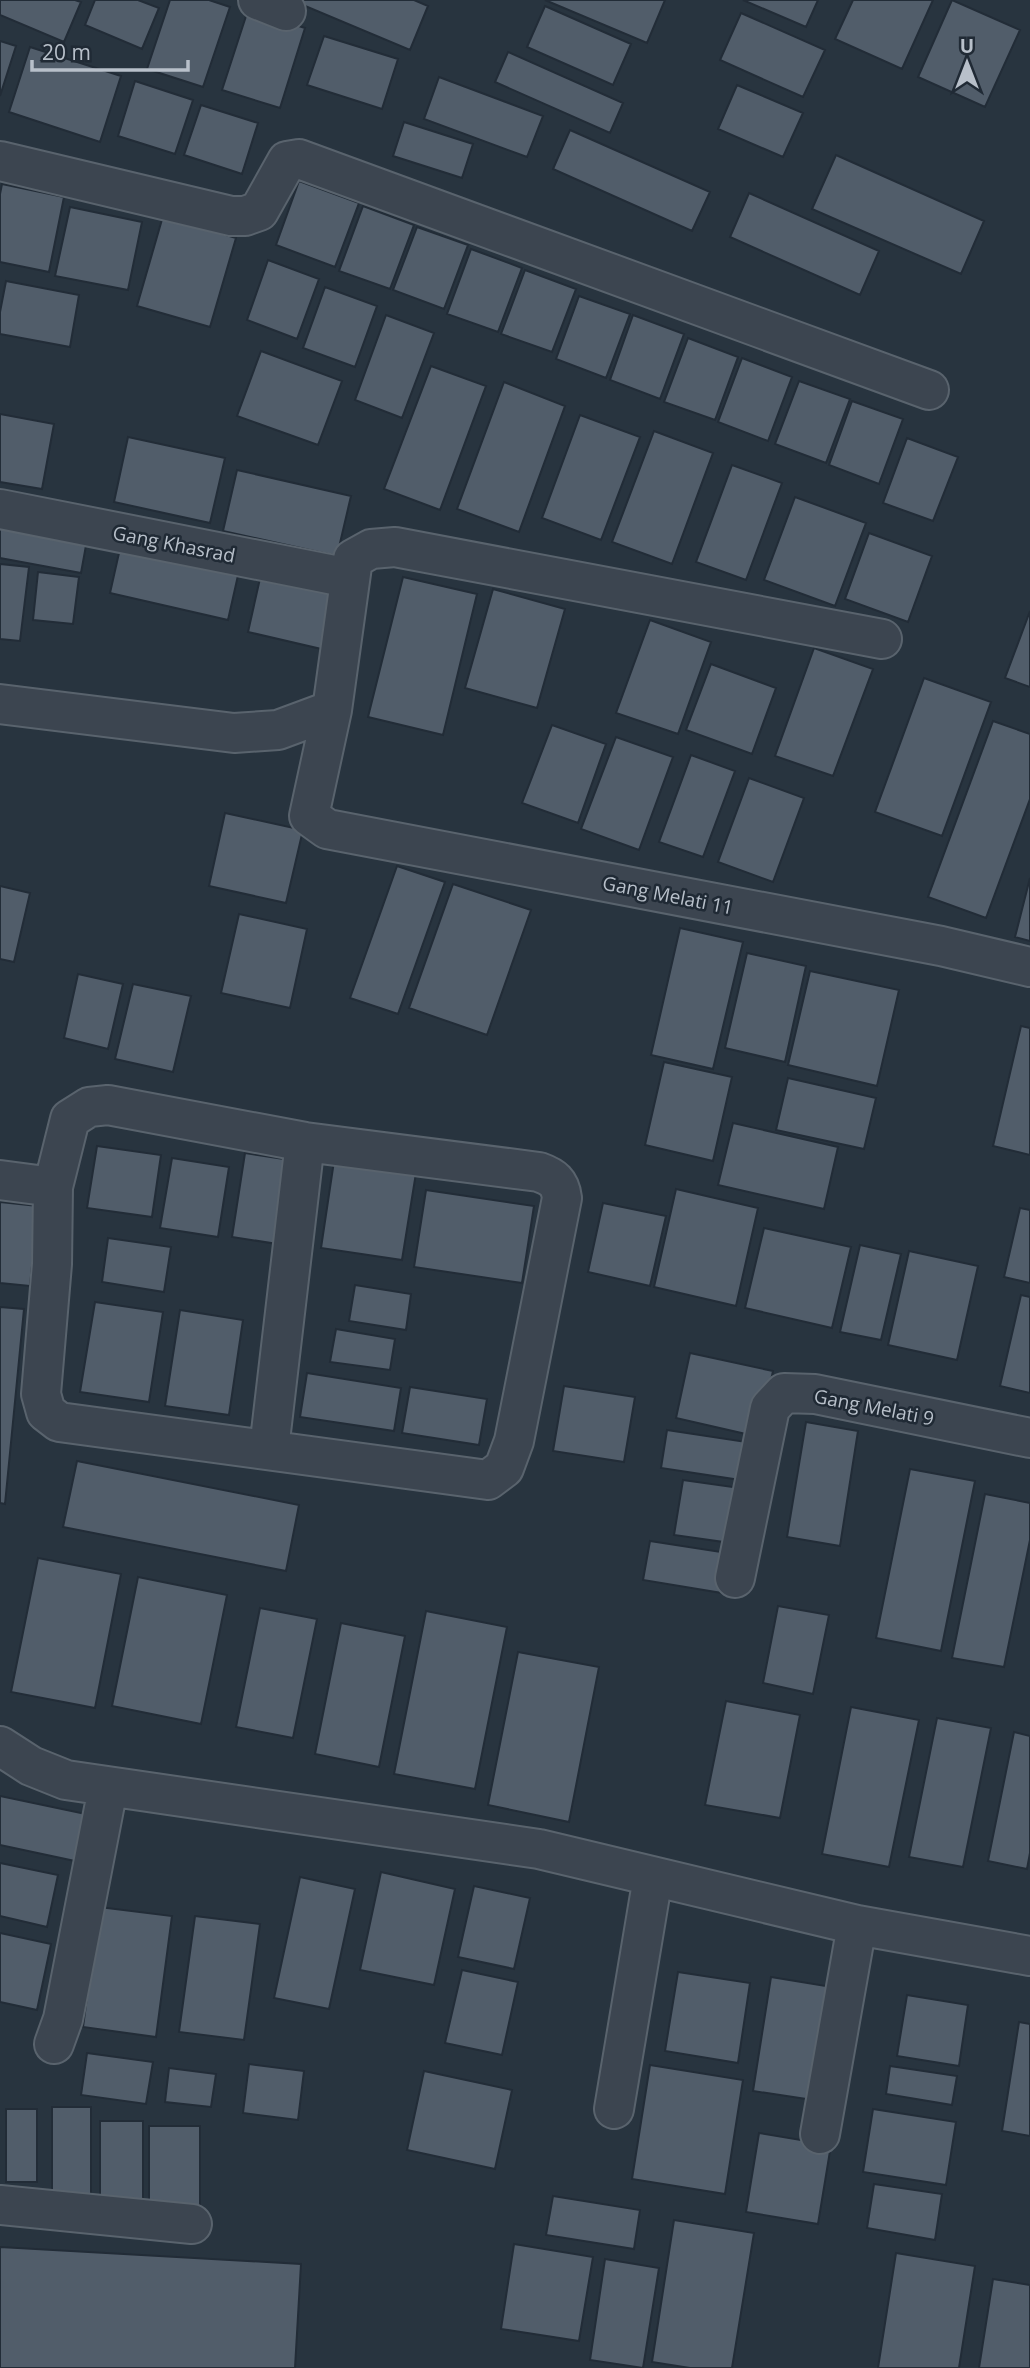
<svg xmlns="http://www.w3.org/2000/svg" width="1030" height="2368" font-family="'Open Sans',sans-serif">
<rect width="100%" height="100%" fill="#28343f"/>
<!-- building -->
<path fill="#515d6a" stroke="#222c37" stroke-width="2" d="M 0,0 L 75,0 L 81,2 L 64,42 L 0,15 Z
M 95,0 L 138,0 L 159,8 L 142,49 L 85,25 Z
M 170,0 L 209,0 L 230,7 L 203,87 L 147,69 Z
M 291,0 L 414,0 L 428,6 L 410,50 Z
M 545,0 L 665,0 L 647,43 Z
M 743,0 L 818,0 L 806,27 Z
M 853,0 L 933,0 L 902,69 L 835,39 Z
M 952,0 L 1020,30 L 985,107 L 918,77 Z
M 545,6 L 631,44 L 613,85 L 527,47 Z
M 248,10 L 305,28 L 280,108 L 222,90 Z
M 741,13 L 825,50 L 803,97 L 720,60 Z
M 324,36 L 398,59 L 382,109 L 307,85 Z
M 0,41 L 16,46 L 0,96 Z
M 30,47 L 121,76 L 100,142 L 9,112 Z
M 508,52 L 623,103 L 610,133 L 495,82 Z
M 439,77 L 543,116 L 527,157 L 424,119 Z
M 135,81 L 193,100 L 175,154 L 118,136 Z
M 737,85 L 803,113 L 783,157 L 718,129 Z
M 201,105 L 258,123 L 242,174 L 184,155 Z
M 404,122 L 473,144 L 462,178 L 393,156 Z
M 570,130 L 710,192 L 692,231 L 553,169 Z
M 836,155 L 984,221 L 961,274 L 812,209 Z
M 299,181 L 359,203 L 335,267 L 276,245 Z
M 2,184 L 64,197 L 49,272 L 0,262 L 0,194 Z
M 749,193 L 879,251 L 860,295 L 730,237 Z
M 363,206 L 414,225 L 390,289 L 339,271 Z
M 70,207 L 142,222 L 128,290 L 55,276 Z
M 163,216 L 236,238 L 210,327 L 137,306 Z
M 417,227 L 468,245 L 444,309 L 393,290 Z
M 471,249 L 522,268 L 498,332 L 447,314 Z
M 268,260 L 319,279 L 297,339 L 247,320 Z
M 525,270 L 576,289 L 552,352 L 501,334 Z
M 6,281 L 79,295 L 70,347 L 0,334 L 0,312 Z
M 325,287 L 377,306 L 355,367 L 303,348 Z
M 579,296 L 630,314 L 606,378 L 556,359 Z
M 386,315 L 434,333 L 402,418 L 355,400 Z
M 633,315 L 684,334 L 660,399 L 610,380 Z
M 688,338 L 738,357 L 715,420 L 664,402 Z
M 261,351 L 342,381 L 318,445 L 237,416 Z
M 742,358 L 792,377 L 768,441 L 718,422 Z
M 431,366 L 486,386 L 440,510 L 384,489 Z
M 799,381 L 850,399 L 826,463 L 775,444 Z
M 504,382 L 565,406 L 519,532 L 457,509 Z
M 852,401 L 903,419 L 879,484 L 829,465 Z
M 0,414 L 54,424 L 42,489 L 0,482 Z
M 580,415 L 640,437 L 601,540 L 542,518 Z
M 654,431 L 713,453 L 672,564 L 612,542 Z
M 128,437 L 225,458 L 210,523 L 114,502 Z
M 907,438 L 958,457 L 933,521 L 883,503 Z
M 732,465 L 782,483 L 746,580 L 696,562 Z
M 237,470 L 351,496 L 337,556 L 223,531 Z
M 795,497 L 866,523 L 835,606 L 764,580 Z
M 0,523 L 87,540 L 81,573 L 0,558 Z
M 869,533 L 932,556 L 908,622 L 845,599 Z
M 121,544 L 239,571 L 228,620 L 110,593 Z
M 0,564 L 29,567 L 20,641 L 0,639 Z
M 38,572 L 79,577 L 73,624 L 33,620 Z
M 261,574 L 343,593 L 330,651 L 248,632 Z
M 403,577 L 477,594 L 443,735 L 368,717 Z
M 493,589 L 565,609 L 537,708 L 465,688 Z
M 1030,611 L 1030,687 L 1005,678 Z
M 650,620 L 711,642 L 678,734 L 616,713 Z
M 814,648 L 873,669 L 833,776 L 775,756 Z
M 711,664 L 776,688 L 752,754 L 686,730 Z
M 924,678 L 991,702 L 942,836 L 875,812 Z
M 993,721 L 1030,734 L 1030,799 L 986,918 L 928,897 Z
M 552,725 L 606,744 L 578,823 L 522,803 Z
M 616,737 L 673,757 L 639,850 L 581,829 Z
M 691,755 L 735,771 L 703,857 L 659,842 Z
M 749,778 L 804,798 L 773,882 L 718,862 Z
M 225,813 L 303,830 L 286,903 L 209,886 Z
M 397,866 L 445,882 L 398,1014 L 350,998 Z
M 1030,878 L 1030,941 L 1015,937 Z
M 453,884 L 531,910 L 487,1035 L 409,1008 Z
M 0,886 L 30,893 L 14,962 L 0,959 Z
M 239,914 L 307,929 L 290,1008 L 221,993 Z
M 680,928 L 743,942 L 713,1069 L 651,1055 Z
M 747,953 L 806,966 L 785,1062 L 725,1048 Z
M 810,971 L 899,990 L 877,1086 L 788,1065 Z
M 78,974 L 123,984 L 108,1049 L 64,1038 Z
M 133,984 L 191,996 L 173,1072 L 115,1059 Z
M 1021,1026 L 1030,1028 L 1030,1155 L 993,1146 Z
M 664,1062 L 732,1077 L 713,1161 L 645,1145 Z
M 788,1078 L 876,1098 L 864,1149 L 776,1130 Z
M 733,1123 L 838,1147 L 824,1209 L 718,1185 Z
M 97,1146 L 161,1155 L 152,1217 L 87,1208 Z
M 245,1153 L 297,1161 L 284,1245 L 232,1237 Z
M 172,1158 L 229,1167 L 218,1237 L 160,1228 Z
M 334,1161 L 416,1173 L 402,1260 L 321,1248 Z
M 676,1189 L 758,1208 L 736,1306 L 654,1287 Z
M 426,1190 L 534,1206 L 522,1283 L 414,1267 Z
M 0,1202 L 38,1206 L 30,1286 L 0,1283 Z
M 603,1203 L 666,1216 L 650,1286 L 588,1272 Z
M 1020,1208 L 1030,1210 L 1030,1283 L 1004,1277 Z
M 764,1228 L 851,1247 L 832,1328 L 745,1308 Z
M 108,1238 L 171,1247 L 164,1292 L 102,1282 Z
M 860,1245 L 901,1254 L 881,1340 L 840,1332 Z
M 909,1251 L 978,1266 L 957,1360 L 888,1345 Z
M 355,1285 L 411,1294 L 406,1330 L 349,1321 Z
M 1021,1295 L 1030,1297 L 1030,1393 L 1000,1386 Z
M 95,1302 L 163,1312 L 149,1402 L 80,1392 Z
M 0,1307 L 24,1309 L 5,1504 L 0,1503 Z
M 180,1310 L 243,1320 L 229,1415 L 165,1406 Z
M 336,1329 L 395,1339 L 390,1370 L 330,1362 Z
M 690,1353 L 773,1371 L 759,1437 L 676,1418 Z
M 307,1373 L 401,1388 L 394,1431 L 300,1417 Z
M 564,1386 L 635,1397 L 624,1462 L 553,1451 Z
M 410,1387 L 487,1399 L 479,1445 L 402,1433 Z
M 806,1422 L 858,1431 L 840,1546 L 787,1537 Z
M 667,1430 L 753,1443 L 747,1481 L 661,1468 Z
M 77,1461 L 299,1505 L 286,1571 L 63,1527 Z
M 910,1469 L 975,1481 L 941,1651 L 876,1638 Z
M 683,1480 L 740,1488 L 731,1543 L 674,1535 Z
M 985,1494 L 1030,1503 L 1030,1540 L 1004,1667 L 952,1658 Z
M 650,1541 L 734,1554 L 728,1594 L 643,1580 Z
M 38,1558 L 121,1574 L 95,1708 L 11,1692 Z
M 138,1577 L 227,1595 L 201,1724 L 112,1706 Z
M 778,1606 L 829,1615 L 813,1694 L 763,1683 Z
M 260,1608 L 317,1619 L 293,1738 L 236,1727 Z
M 426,1611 L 507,1627 L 475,1789 L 394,1774 Z
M 341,1623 L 405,1636 L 379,1767 L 315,1754 Z
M 518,1652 L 599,1667 L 569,1822 L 488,1805 Z
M 726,1701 L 800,1715 L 780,1818 L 705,1805 Z
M 851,1707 L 919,1720 L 889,1867 L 822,1854 Z
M 937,1718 L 991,1728 L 963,1867 L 909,1857 Z
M 1014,1732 L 1030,1736 L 1030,1853 L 1027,1869 L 988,1861 Z
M 0,1796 L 100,1817 L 89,1864 L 0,1845 Z
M 0,1863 L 58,1875 L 47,1927 L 0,1916 Z
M 381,1872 L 455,1889 L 434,1985 L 360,1970 Z
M 300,1877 L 355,1889 L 329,2009 L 274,1998 Z
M 474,1886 L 530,1898 L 514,1969 L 458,1957 Z
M 99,1907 L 172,1916 L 156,2037 L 83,2027 Z
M 195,1916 L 260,1924 L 244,2040 L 179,2032 Z
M 0,1933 L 51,1944 L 37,2010 L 0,2002 Z
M 462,1970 L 518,1982 L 502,2055 L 445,2043 Z
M 678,1972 L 750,1983 L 738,2063 L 665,2051 Z
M 771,1977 L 832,1987 L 813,2100 L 753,2091 Z
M 907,1995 L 968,2005 L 959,2066 L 897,2056 Z
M 1019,2022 L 1030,2024 L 1030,2136 L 1002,2131 Z
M 87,2053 L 153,2062 L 146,2104 L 81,2095 Z
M 249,2064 L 304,2071 L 298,2120 L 243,2113 Z
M 650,2065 L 743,2080 L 725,2194 L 632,2179 Z
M 890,2066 L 957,2076 L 952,2105 L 886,2094 Z
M 169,2068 L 216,2074 L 211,2107 L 165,2102 Z
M 424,2071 L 512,2090 L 495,2169 L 407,2150 Z
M 52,2107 L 91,2107 L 91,2201 L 52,2201 Z
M 6,2109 L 37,2109 L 37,2182 L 6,2182 Z
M 873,2109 L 956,2122 L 946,2185 L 863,2172 Z
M 100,2121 L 143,2121 L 143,2200 L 100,2200 Z
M 149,2126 L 200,2126 L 200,2205 L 149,2205 Z
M 759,2133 L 831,2145 L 818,2224 L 746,2212 Z
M 874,2184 L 942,2194 L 935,2240 L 867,2228 Z
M 553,2196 L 640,2210 L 634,2249 L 546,2235 Z
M 674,2220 L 754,2233 L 732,2368 L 690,2368 L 652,2362 Z
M 514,2244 L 593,2257 L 579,2341 L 501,2329 Z
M 0,2247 L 301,2264 L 295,2368 L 0,2368 Z
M 896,2253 L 975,2266 L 959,2368 L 878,2368 Z
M 605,2259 L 659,2268 L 643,2368 L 590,2360 Z
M 993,2279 L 1030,2285 L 1030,2368 L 979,2368 Z"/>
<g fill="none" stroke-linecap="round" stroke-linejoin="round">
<!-- minor casing -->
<g stroke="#59636d" stroke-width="42">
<path id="minor" d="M 258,0 L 286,11
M 0,161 L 231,216 L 245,216 L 259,211 L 287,161 L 299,159 L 929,390
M 0,509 L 349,578
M 882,639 L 395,547 L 371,549 L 353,559 L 332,710 L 309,816 L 327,829 L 941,946 L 1030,967
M 0,704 L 234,733 L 278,730 L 332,710
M 0,1180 L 53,1187 L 52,1264 L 41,1394 L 46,1412 L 59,1422 L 488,1480 L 504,1468 L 514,1441 L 562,1198 C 560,1182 553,1177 539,1172 L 305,1142 L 108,1105 L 89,1107 L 70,1119 L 53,1187
M 269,1449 L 305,1142
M 735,1578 L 770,1408 L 784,1393 L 815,1394 L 1030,1438
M 0,1746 L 31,1766 L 66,1780 L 539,1849 L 857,1925 L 1030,1956
M 54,2044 L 63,2019 L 108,1788
M 614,2109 L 653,1877
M 820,2134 L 857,1925
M 0,2205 L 192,2224"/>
</g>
<!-- minor -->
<use href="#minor" stroke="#3c4550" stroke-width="38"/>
</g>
<g text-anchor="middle" stroke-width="5" stroke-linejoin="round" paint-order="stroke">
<!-- street labels -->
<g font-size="19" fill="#b8c0ca" stroke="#202a35">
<text transform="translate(174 544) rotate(11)" y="7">Gang Khasrad</text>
<text transform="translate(668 895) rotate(11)" y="7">Gang Melati 11</text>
<text transform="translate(874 1407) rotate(11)" y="7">Gang Melati 9</text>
</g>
</g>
<!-- north arrow -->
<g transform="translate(967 63)" stroke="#202a35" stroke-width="5" paint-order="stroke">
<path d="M0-5L12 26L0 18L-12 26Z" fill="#b8c0ca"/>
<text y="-10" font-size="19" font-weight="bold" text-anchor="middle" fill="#b8c0ca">U</text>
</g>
<!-- scale -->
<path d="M32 60v10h156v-10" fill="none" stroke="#b8c0ca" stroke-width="3.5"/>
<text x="42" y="60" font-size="21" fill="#b8c0ca" stroke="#202a35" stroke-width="5" paint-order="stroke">20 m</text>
</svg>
